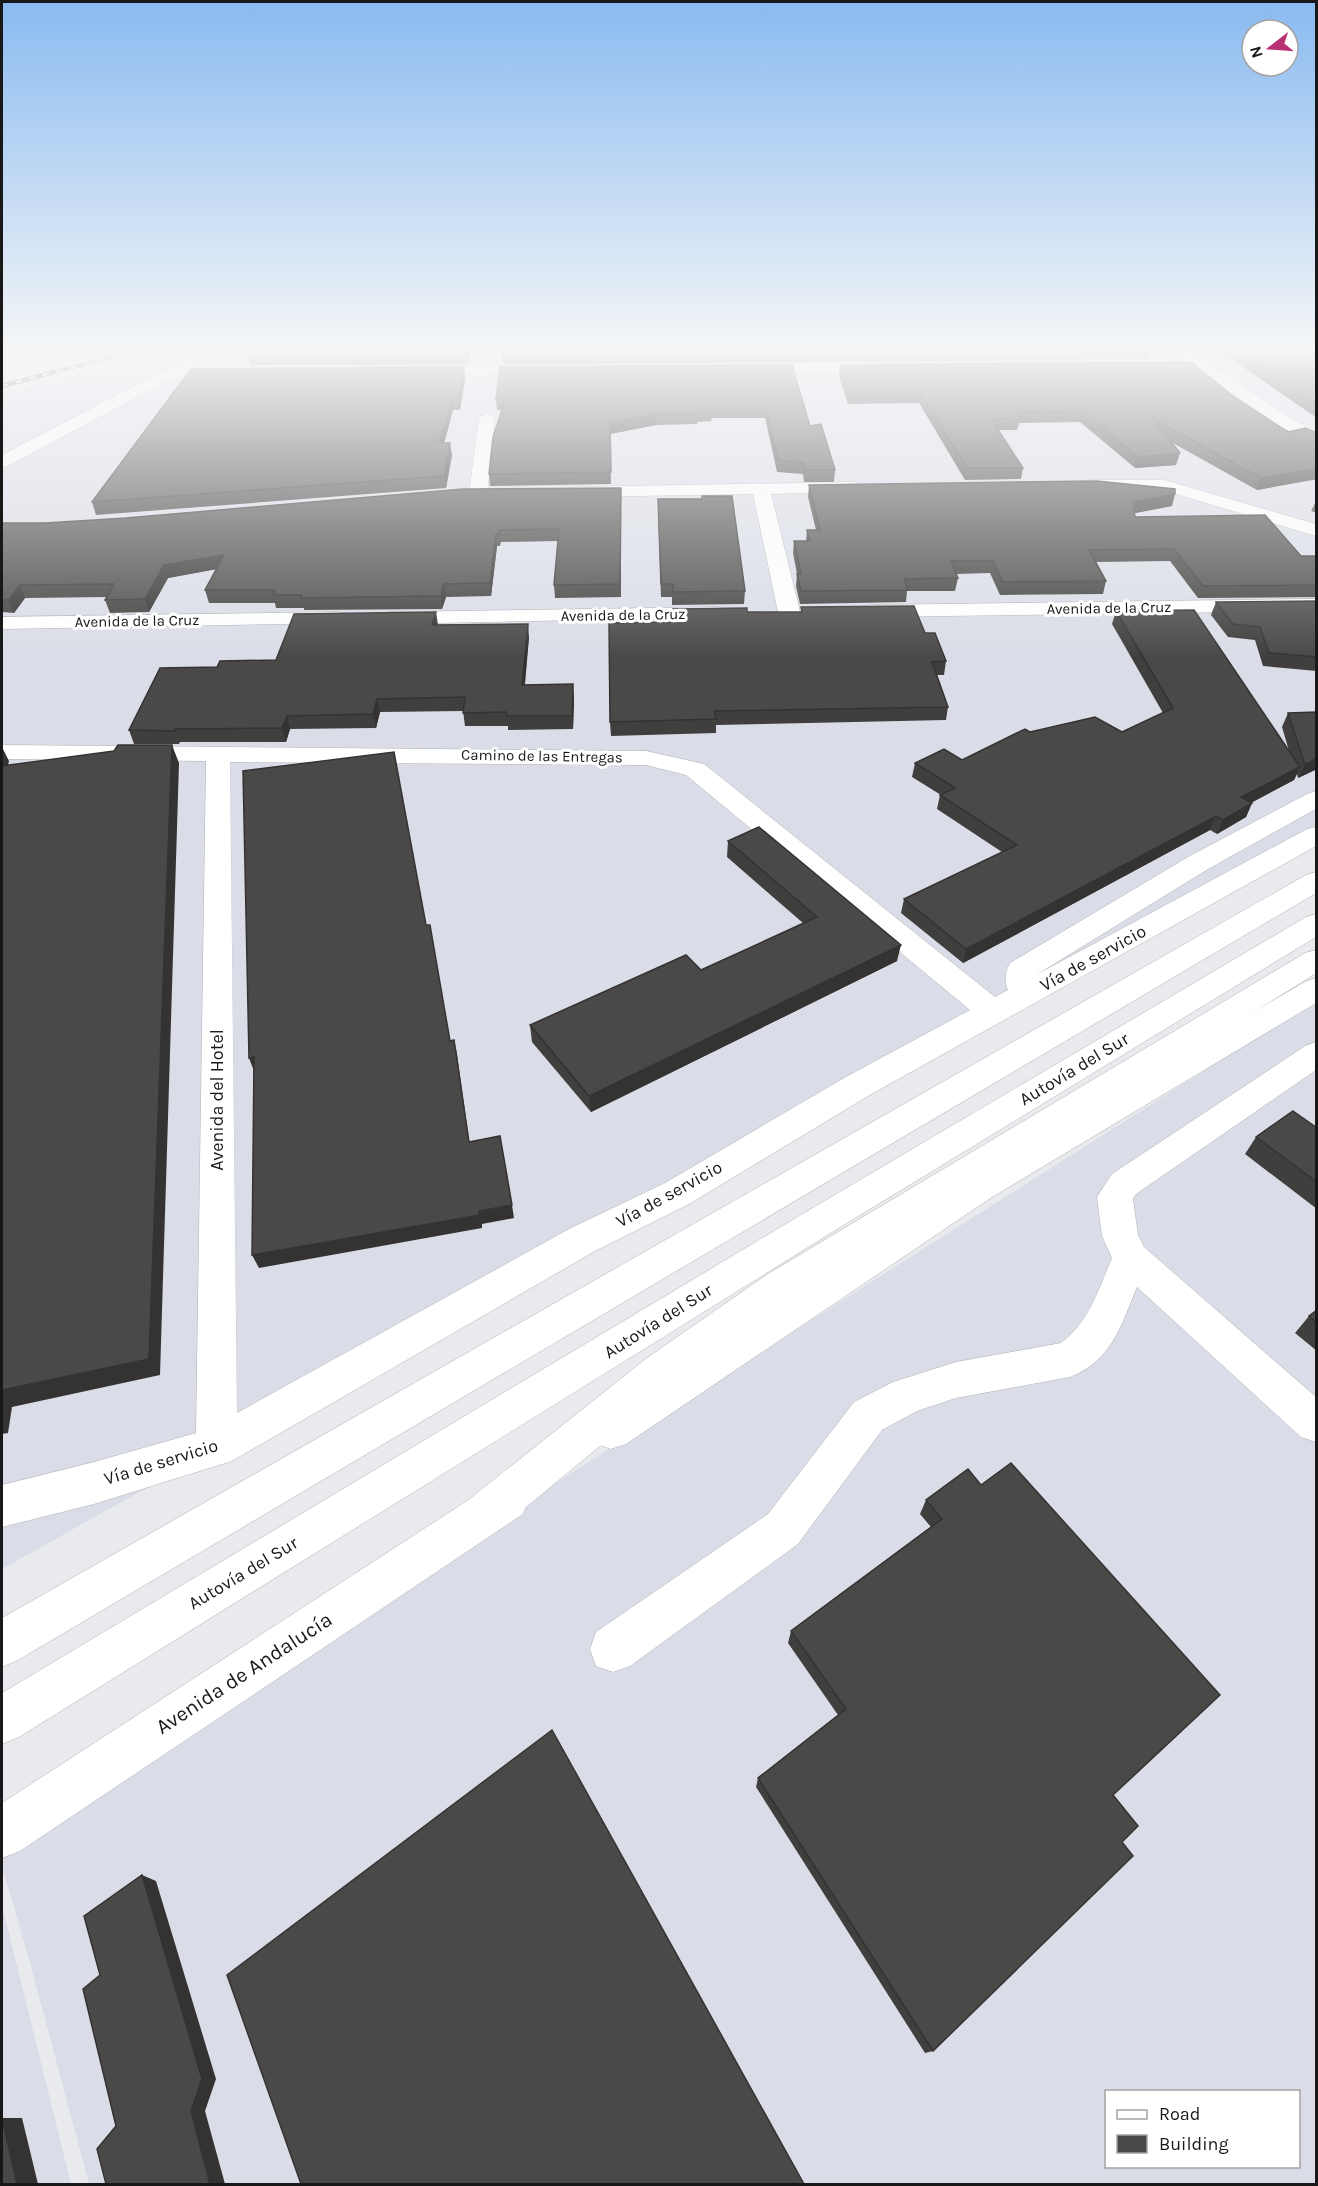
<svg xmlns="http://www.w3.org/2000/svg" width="1318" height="2186" font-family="Karla,sans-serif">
<rect width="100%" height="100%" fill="#e9eaed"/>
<!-- built -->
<path fill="#dadde7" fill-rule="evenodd" d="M 165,352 L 1316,352 L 1316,835 L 994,1013 L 2,1569 L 2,395 Z
M 1316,1000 L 1316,2184 L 89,2184 L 29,1959 L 2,1866 L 2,1839 L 696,1393 ZM 1106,2092 L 1298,2092 L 1298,2166 L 1106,2166 Z
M 2,1905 L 71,2184 L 2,2184 Z"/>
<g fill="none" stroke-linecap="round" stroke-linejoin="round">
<!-- minor casing -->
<g stroke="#b1b2b4" stroke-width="1">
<path id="minor" d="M 1174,352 L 1191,352 L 1291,418 L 1316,432 L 1316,444 L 1279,426 Z
M 188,358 L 196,363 L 190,368 L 232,367 L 240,372 L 232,377 L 172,378 L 8,466 L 2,467 L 2,455 Z
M 883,363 L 891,368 L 888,371 L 749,374 L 741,369 L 749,364 Z
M 544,365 L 552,370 L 549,373 L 419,376 L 411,371 L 419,366 Z
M 487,413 L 495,418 L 487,494 L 484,498 L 472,498 L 469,494 L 479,418 Z
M 1088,480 L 1164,480 L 1316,524 L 1316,536 L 1163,490 L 1082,489 L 1079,485 L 1082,481 Z
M 853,482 L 859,483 L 862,487 L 859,491 L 771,494 L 800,612 L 796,616 L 789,618 L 782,616 L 778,612 L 753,494 L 575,497 L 569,496 L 566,492 L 569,488 L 575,487 Z
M 1316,599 L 1316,611 L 871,617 L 864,615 L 860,611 L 864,607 L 871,605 Z
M 718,607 L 725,609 L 729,613 L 725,617 L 391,624 L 383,623 L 380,618 L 383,613 L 391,612 Z
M 337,612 L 345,613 L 348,618 L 345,623 L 2,629 L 2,617 Z
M 2,745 L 646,751 L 704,764 L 995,997 L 1008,990 C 1004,980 1005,972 1010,963 L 1188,857 L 1307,794 L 1316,791 L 1316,809 L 1208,869 L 1036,975 L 1307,829 L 1316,827 L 1316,846 L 868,1096 L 691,1203 L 595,1251 L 232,1461 L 94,1504 L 2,1527 L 2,1485 L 94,1462 L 196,1433 L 206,761 L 2,759 ZM 230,762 L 646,765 L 686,775 L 970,1010 L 844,1078 L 665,1183 L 569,1229 L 237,1413 Z
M 1316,978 L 1316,1003 L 989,1199 L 626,1444 L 611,1449 L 596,1444 L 590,1430 L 596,1416 L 963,1179 L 1305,982 Z
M 1316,1042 L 1316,1070 L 1136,1194 L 1133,1199 L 1138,1235 L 1144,1247 L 1316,1397 L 1316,1442 L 1301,1437 L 1137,1287 C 1121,1325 1112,1361 1070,1377 L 956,1398 L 917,1411 L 882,1430 L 798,1544 L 630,1666 L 613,1672 L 596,1666 L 590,1649 L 596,1632 L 768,1514 L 854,1402 L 893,1382 L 956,1362 L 1061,1343 C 1089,1323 1099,1288 1112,1258 L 1102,1236 L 1097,1197 L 1112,1174 L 1305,1046 Z
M 508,1478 L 523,1484 L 529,1499 L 523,1514 L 20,1851 L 2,1858 L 2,1803 L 493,1484 Z"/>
</g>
<!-- highway casing -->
<g stroke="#b1b2b4" stroke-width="1">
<path id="highway" d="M 1316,872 L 1316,893 L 18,1660 L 2,1667 L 2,1618 L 1306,875 Z
M 1316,914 L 1316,937 L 842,1226 L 19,1737 L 2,1744 L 2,1693 L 816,1206 L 1306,917 Z
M 1316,950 L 1316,973 L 794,1298 L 675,1384 L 502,1527 L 487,1533 L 472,1527 L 465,1512 L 472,1497 L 647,1358 L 768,1274 L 1305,953 Z"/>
</g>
<!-- path -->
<path stroke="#a5a6a8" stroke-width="2" stroke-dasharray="1 2" stroke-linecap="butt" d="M 2,372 L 88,352"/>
<!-- minor -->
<use href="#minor" fill="#fff" fill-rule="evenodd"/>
<!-- highway -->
<use href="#highway" fill="#fff" fill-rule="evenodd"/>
<!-- rail casing -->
<g stroke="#4e4e50" stroke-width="4">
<path id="rail" d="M 2,386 L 130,352"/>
</g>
<!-- rail -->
<use href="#rail" stroke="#fff" stroke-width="2" stroke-dasharray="7" stroke-linecap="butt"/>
</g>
<!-- wall -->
<path fill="#403f3e" d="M 250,352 L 470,352 L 468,364 L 251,365 L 248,355 Z
M 502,352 L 1150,352 L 1148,359 L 503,364 Z
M 1221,352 L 1317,352 L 1317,418 Z
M 792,365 L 810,426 L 835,470 L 834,482 L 804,482 L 803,474 L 777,472 L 765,418 L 712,418 L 711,421 L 697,422 L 697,424 L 656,425 L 610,434 L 611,484 L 490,486 L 489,474 L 502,410 L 497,410 L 496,399 Z
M 840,365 L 1234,397 L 1288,432 L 1317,433 L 1317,479 L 1257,490 L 1171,442 L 1176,465 L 1135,468 L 1080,422 L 1019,423 L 1017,430 L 998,430 L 1023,468 L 1021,479 L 965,480 L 919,403 L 848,404 L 839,376 Z
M 465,378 L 460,410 L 453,410 L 444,443 L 452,455 L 446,488 L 96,515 L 92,502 Z
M 809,485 L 1172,506 L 1135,513 L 1135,517 L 1301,556 L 1317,556 L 1317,597 L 1198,598 L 1170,561 L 1096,562 L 1106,581 L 1103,594 L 1000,595 L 990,573 L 956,574 L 958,578 L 955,591 L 907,591 L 906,602 L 800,604 L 796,586 L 797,574 L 793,553 L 794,541 L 806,541 L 807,530 L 816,530 L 808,497 Z
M 702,499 L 745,591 L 744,604 L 672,605 L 672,597 L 661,597 L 658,511 Z
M 1317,499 L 1317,513 L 1311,511 Z
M 621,500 L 621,597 L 555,598 L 554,585 L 558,541 L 501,542 L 500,546 L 497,546 L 491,596 L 446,597 L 442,609 L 304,610 L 304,608 L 276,608 L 275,603 L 209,603 L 205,590 L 216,569 L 168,578 L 149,612 L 110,613 L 105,600 L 107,597 L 25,598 L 14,613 L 2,612 L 2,523 L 45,523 Z
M 1317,601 L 1317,671 L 1263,666 L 1255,640 L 1228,637 L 1211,615 L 1216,602 Z
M 801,607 L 925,633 L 946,661 L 944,675 L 937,675 L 948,707 L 946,720 L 716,725 L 716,733 L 611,736 L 610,722 L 673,622 L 747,612 L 801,612 Z
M 1116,611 L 1289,751 L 1282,727 L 1288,713 L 1317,712 L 1317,769 L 1298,778 L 1297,774 L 1294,780 L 1251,803 L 1252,803 L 1246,817 L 1217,834 L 1210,830 L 963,963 L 901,913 L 904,899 L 1002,852 L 937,809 L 940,795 L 941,795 L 912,777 L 915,763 L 962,760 L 1030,732 L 1122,732 L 1163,713 L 1112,624 Z
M 438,625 L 529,637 L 525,685 L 574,698 L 573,729 L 508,730 L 508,726 L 465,726 L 463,711 L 380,712 L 376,728 L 290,729 L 286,742 L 180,742 L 179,744 L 134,744 L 129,730 L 217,667 L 276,660 Z
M 728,841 L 897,961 L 591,1112 L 532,1042 L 530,1025 L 701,970 L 803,923 L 727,857 Z
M 1317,1128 L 1317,1209 L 1245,1154 L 1256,1137 Z
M 1317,1310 L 1317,1351 L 1295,1333 L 1309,1316 Z
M 968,1469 L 1113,1795 L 1122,1842 L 933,2051 L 925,2053 L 756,1787 L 758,1778 L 838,1715 L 788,1643 L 791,1631 L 931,1527 L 920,1514 L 926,1500 Z"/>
<!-- shaded-wall -->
<path fill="#343332" d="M 467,352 L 470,352 L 468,364 L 467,353 Z
M 464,367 L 465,378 L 460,410 L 458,399 Z
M 452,399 L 453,410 L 441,455 L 439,443 Z
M 656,413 L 656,425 L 610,434 L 610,423 Z
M 450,443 L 452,455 L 446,488 L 444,476 Z
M 1180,453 L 1176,465 L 1135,468 L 1138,457 Z
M 1317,468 L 1317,479 L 1257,490 L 1261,478 Z
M 1175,494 L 1172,506 L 1130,514 L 1133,502 Z
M 496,534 L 497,546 L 491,596 L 490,583 Z
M 224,555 L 228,567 L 168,578 L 149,612 L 145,599 L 164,565 Z
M 444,584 L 446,597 L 442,609 L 441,596 Z
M 20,585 L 25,598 L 14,613 L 9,600 Z
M 436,612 L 438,625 L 432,625 Z
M 528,624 L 529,637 L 523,698 L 522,685 Z
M 573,684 L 574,698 L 573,729 L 572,716 Z
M 377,699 L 380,712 L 376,728 L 373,714 Z
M 287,716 L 290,729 L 286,742 L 282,728 Z
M 172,745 L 179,763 L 160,1375 L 12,1407 L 8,1433 L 2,1434 L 2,1390 Z
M 2,747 L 9,761 L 4,785 L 2,780 Z
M 1317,758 L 1317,769 L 1298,778 L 1305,765 Z
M 1300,767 L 1294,780 L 1235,811 L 1241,797 Z
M 1252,803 L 1246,817 L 1217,834 L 1223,820 Z
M 1216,816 L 1210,830 L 963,963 L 966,949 Z
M 901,945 L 897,961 L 591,1112 L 589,1096 Z
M 454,1040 L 457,1054 L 471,1155 L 469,1142 Z
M 254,1057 L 254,1071 L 249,1058 Z
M 512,1205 L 514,1218 L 482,1224 L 482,1228 L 259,1268 L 252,1255 Z
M 142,1875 L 156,1881 L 216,2079 L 205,2111 L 225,2184 L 210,2184 L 191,2111 Z
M 2,2118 L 22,2118 L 38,2184 L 17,2184 Z"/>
<!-- building -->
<path fill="#4b4948" stroke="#343332" stroke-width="1.5" d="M 250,352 L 467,352 L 467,353 L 248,355 Z
M 502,352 L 634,352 L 502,353 Z
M 1240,352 L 1317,352 L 1317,404 Z
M 1191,362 L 1234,397 L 1288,432 L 1305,428 L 1317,433 L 1317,468 L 1261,478 L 1152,418 L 1180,453 L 1138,457 L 1083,411 L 1015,412 L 1020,418 L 991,419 L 1023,468 L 967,468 L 920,392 L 849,392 L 840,365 Z
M 792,365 L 810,426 L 821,424 L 835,470 L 805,470 L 804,463 L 778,460 L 765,407 L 713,407 L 711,410 L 697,410 L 697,413 L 656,413 L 610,423 L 611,472 L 489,474 L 493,437 L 506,398 L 496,399 L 500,367 Z
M 464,367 L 458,399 L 452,399 L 439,443 L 450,443 L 444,476 L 92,502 L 191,369 Z
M 1097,481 L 1175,489 L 1175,494 L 1133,502 L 1135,517 L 1265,515 L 1301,556 L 1317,556 L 1317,585 L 1203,586 L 1174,549 L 1089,550 L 1106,581 L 1003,582 L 993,561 L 951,561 L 958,578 L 904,579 L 908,590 L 801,591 L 797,574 L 801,574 L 794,541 L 810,541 L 807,530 L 820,530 L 809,485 Z
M 621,488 L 620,584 L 554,585 L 559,529 L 499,530 L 499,534 L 496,534 L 490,583 L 444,584 L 441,596 L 301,598 L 302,595 L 273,595 L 275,590 L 205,590 L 224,555 L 164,565 L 145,599 L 105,600 L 114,584 L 20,585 L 9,600 L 2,600 L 2,523 L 45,523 L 126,518 L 463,489 Z
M 702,496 L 732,496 L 745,591 L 673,592 L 673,584 L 661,584 L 658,499 L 702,499 Z
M 1317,601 L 1317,657 L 1269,653 L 1260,627 L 1233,624 L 1216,602 Z
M 914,606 L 925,633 L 935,633 L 946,661 L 932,662 L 948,707 L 714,711 L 716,719 L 610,722 L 609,623 L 673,622 L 673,609 L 747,608 L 747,612 L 802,612 L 801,607 Z
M 1194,610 L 1300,767 L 1241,797 L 1252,803 L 1223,820 L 1216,816 L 966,949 L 904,899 L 1017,845 L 940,795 L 955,788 L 915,763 L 944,749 L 962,760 L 1025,729 L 1030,732 L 1095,717 L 1122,732 L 1173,708 L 1116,611 Z
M 436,612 L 432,625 L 528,624 L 522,685 L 573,684 L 572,716 L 507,716 L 506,712 L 463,713 L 465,697 L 377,699 L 373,714 L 287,716 L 282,728 L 175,729 L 175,731 L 129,730 L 160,668 L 217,667 L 220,661 L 276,660 L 294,614 Z
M 1317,712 L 1317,758 L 1305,765 L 1288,713 Z
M 118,745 L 172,745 L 149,1359 L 2,1390 L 2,766 L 114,751 Z
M 394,752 L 426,925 L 430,925 L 450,1041 L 454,1040 L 469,1142 L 500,1136 L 512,1205 L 479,1211 L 480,1215 L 252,1255 L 254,1057 L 249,1058 L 243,771 Z
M 759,827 L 901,945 L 589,1096 L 530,1025 L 686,955 L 701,970 L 817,917 L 728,841 Z
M 1293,1111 L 1317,1128 L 1317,1182 L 1256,1137 Z
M 1317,1310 L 1317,1323 L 1309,1316 Z
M 1011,1463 L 1220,1695 L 1113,1795 L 1138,1826 L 1122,1842 L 1133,1856 L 933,2051 L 758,1778 L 846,1709 L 791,1631 L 942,1519 L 926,1500 L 968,1469 L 981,1485 Z
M 552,1730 L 804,2184 L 301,2184 L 227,1975 Z
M 142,1875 L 202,2079 L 191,2111 L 210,2184 L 106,2184 L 97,2149 L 116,2126 L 83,1989 L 100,1975 L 84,1916 Z
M 2,2118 L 17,2184 L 2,2184 Z"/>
<!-- sky -->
<linearGradient id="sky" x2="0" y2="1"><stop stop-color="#89baf0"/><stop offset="0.53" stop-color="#f5f6f7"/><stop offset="1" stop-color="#f5f6f7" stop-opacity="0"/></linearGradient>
<rect width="1318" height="658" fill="url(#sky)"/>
<g text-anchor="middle" stroke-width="6" stroke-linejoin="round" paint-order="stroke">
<!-- far-street labels -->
<g font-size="15" fill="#181819" stroke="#fff">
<text transform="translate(1109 608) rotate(-1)" y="5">Avenida de la Cruz</text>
<text transform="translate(623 615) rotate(-1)" y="5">Avenida de la Cruz</text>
<text transform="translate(137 621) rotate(-1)" y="5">Avenida de la Cruz</text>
<text transform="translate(542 756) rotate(1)" y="5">Camino de las Entregas</text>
</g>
<!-- street labels -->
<g font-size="18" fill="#181819" stroke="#fff">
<text transform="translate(1093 958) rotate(-29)" y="6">Vía de servicio</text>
<text transform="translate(1074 1069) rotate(-31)" y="6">Autovía del Sur</text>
<text transform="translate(217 1100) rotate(-90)" y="6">Avenida del Hotel</text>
<text transform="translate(669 1194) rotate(-29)" y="6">Vía de servicio</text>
<text transform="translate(658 1321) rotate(-32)" y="6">Autovía del Sur</text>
<text transform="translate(161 1462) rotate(-17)" y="6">Vía de servicio</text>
<text transform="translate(243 1573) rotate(-31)" y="6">Autovía del Sur</text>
</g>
<!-- near-street labels -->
<g font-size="21" fill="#181819" stroke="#fff">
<text transform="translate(244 1673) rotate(-33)" y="7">Avenida de Andalucía</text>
</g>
</g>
<!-- border -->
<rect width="1318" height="2186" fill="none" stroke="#181819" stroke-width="6"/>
<!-- legend -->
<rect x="1105" y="2090" width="195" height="78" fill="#ffffff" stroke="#a3a3a3" stroke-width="1.5"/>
<rect x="1117" y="2110" width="30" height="9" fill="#ffffff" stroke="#a3a3a3" stroke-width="1.5"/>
<text x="1159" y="2120" font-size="18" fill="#181819">Road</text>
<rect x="1117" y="2135" width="30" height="18" fill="#4b4948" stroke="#a3a3a3" stroke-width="1.5"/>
<text x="1159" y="2150" font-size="18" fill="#181819">Building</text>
<!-- north arrow -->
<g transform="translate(1270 48) rotate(253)"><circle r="28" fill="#ffffff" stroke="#a3a3a3" stroke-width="1.5"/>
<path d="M0-4.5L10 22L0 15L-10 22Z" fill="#b73072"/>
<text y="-9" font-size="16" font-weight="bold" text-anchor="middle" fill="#181819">N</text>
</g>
</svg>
